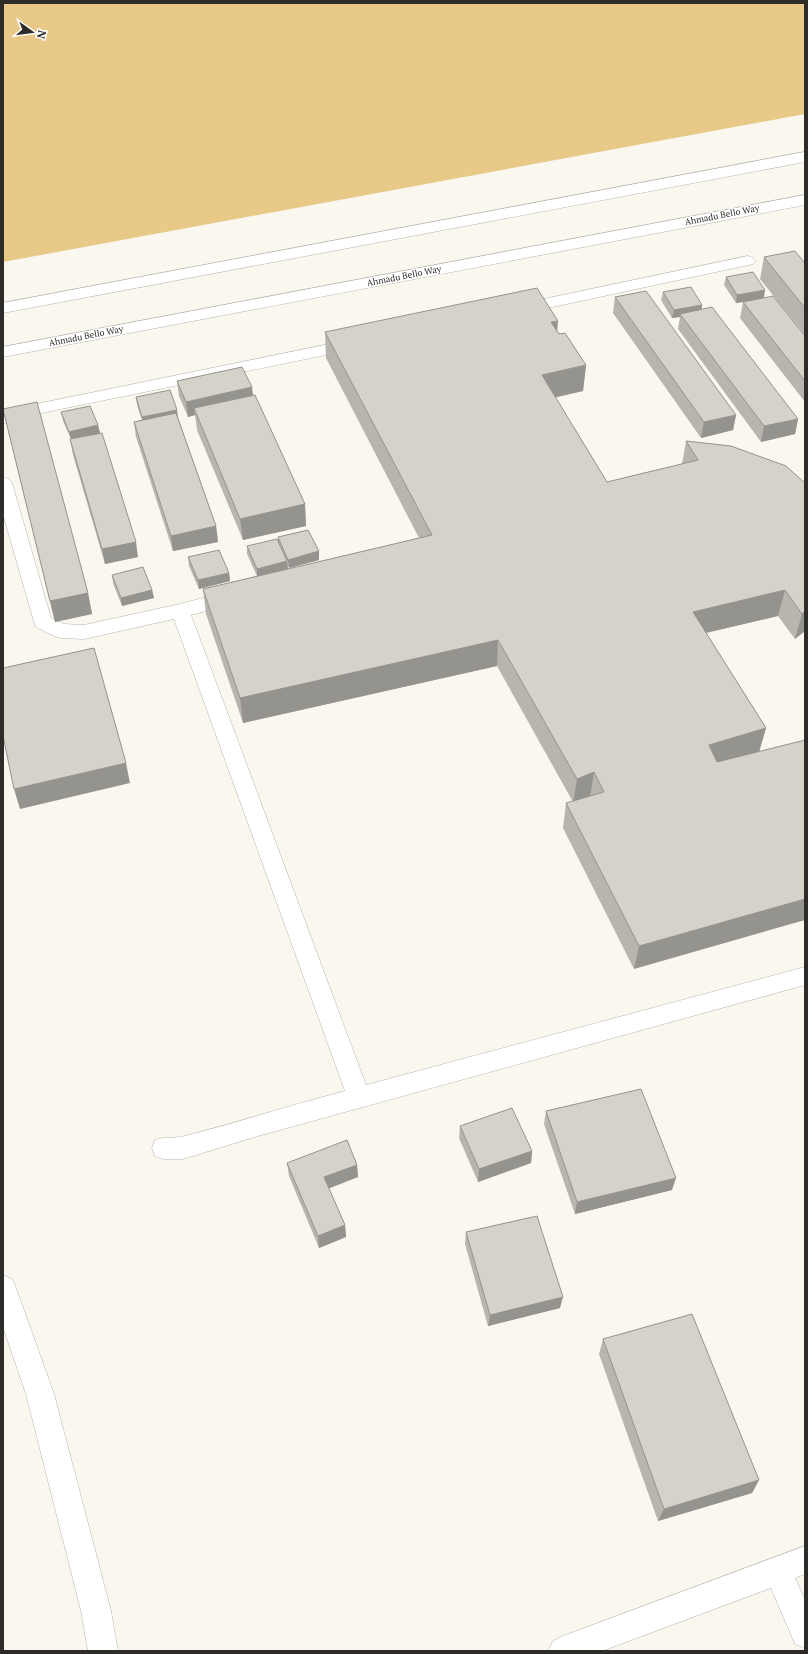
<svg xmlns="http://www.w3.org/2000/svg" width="808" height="1654" font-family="'PT Serif',serif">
<rect width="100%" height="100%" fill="#faf7ef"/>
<!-- green -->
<path fill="#e8c988" d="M 3,3 L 805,3 L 805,114 L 3,262 Z"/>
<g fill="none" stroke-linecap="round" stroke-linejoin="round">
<!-- service casing -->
<g stroke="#b6b3ac" stroke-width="1">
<path id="service" d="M 748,256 L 753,258 L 756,261 L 753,264 L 520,314 L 514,312 L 512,309 L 514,306 L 520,304 Z
M 354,339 L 360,340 L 362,344 L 360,348 L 17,418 L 3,424 L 3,412 L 12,409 Z
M 3,477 L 9,479 L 12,483 L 51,618 L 64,624 L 84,625 L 180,604 L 233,590 L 240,592 L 242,597 L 240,602 L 191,615 L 366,1085 L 805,967 L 805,985 L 258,1136 L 183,1159 L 164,1159 L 155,1156 L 152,1148 L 155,1140 C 166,1136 175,1139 185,1136 C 239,1122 291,1105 345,1091 L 174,619 L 84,639 L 61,638 L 54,636 L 36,627 L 34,622 L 3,514 Z
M 805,1546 L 805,1574 L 795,1578 L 805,1600 L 805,1648 L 795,1644 L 771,1588 L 602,1651 L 548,1651 L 553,1641 L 563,1636 Z"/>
</g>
<!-- primary casing -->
<g stroke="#b6b3ac" stroke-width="1">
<path id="primary" d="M 805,152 L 805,162 L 3,313 L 3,303 Z
M 805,195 L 805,205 L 3,357 L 3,347 Z
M 3,1275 L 12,1279 L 16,1288 L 54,1394 L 111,1611 L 118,1651 L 88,1651 L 81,1611 L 26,1394 L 3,1327 Z"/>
</g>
<!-- service -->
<use href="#service" fill="#fff" fill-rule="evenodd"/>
<!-- primary -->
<use href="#primary" fill="#fff" fill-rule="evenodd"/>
</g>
<!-- wall -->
<path fill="#b7b5ae" d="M 764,257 L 805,263 L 805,335 L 760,279 Z
M 726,277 L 765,290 L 764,298 L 805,336 L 805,402 L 740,318 L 743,302 L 752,300 L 736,303 L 724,285 Z
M 663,292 L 702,305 L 701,309 L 798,419 L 795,434 L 761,442 L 678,329 L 680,317 L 672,318 L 661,300 Z
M 615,297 L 736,415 L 733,430 L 701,438 L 613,313 Z
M 557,331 L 586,365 L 583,391 L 555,397 L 607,482 L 682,464 L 686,441 L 786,466 L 805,631 L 795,639 L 778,616 L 706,633 L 766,728 L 759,752 L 634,969 L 563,828 L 566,803 L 573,802 L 497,666 L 243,723 L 206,614 L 203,589 L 257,576 L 247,554 L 247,546 L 278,542 L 278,537 L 319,551 L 319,560 L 289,568 L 287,564 L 288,569 L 419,538 L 326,358 L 325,332 Z
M 177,381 L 253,396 L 305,504 L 306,526 L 243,540 L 197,430 L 195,415 L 188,417 L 179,396 Z
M 136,397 L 178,418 L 216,526 L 218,542 L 173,551 L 136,437 L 134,422 L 142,420 L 137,405 Z
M 61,412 L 98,425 L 100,433 L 138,557 L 105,564 L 73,455 L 70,439 L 71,439 L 63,421 Z
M 8,430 L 88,593 L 92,614 L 55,622 Z
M 188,557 L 229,573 L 230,581 L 199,589 L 189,566 Z
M 112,575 L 152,590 L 154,598 L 122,606 L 113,583 Z
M 546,1111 L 672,1190 L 575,1214 L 544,1124 Z
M 460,1126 L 532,1151 L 531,1163 L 478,1182 L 459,1138 Z
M 287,1163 L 357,1165 L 358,1177 L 329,1188 L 345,1225 L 346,1237 L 319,1248 L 289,1176 Z
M 466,1232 L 560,1308 L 488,1326 L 465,1244 Z
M 603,1339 L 759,1480 L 752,1493 L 658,1521 L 599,1354 Z"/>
<!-- shaded-wall -->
<path fill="#95938d" d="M 765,290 L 763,299 L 736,303 L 737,295 Z
M 702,305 L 701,314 L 680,314 L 680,317 L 672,318 L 674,310 Z
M 558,321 L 556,346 L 551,322 Z
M 586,365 L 583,391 L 540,401 L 542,375 Z
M 252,387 L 254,402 L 194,408 L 195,415 L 188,417 L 186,402 Z
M 177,410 L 178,418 L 144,425 L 142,417 Z
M 736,415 L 733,430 L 701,438 L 704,422 Z
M 798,419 L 795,434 L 761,442 L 764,426 Z
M 98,425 L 100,433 L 71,440 L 69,432 Z
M 305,504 L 306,526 L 243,540 L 240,519 Z
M 216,526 L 218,542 L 173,551 L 171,536 Z
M 136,542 L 138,557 L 105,564 L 102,549 Z
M 319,551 L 319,560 L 289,568 L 288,560 Z
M 287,561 L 288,569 L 257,577 L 257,569 Z
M 229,573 L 230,581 L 199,589 L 198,580 Z
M 152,590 L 154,598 L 122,606 L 121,598 Z
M 785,590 L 778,616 L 688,637 L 693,612 Z
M 88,593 L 92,614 L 55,622 L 50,601 Z
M 805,611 L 805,631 L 795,639 L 802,614 Z
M 498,640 L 497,666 L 243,723 L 240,698 Z
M 766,728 L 759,752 L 703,770 L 709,745 Z
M 126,763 L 130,783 L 20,809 L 14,789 Z
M 594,772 L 590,797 L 573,803 L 577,779 Z
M 805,899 L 805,920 L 634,969 L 639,946 Z
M 532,1151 L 531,1163 L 478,1182 L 479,1169 Z
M 357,1165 L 358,1177 L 325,1190 L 324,1177 Z
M 676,1178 L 672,1190 L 575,1214 L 577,1202 Z
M 345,1225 L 346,1237 L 319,1248 L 318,1236 Z
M 563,1297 L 560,1308 L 488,1326 L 490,1315 Z
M 759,1480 L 752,1493 L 658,1521 L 664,1509 Z"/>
<!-- building -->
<path fill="#d5d2ca" stroke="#95938d" d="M 795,251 L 805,263 L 805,308 L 764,257 Z
M 753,272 L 765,290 L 737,295 L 726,277 Z
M 691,287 L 702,305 L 674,310 L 663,292 Z
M 537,288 L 558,321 L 551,322 L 559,334 L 565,333 L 586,365 L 542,375 L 607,482 L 698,460 L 686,441 L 731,446 L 786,466 L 805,483 L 805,611 L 802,614 L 785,590 L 693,612 L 766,728 L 709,745 L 717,762 L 805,740 L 805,899 L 639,946 L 566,803 L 604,792 L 594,772 L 577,779 L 498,640 L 240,698 L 203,589 L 432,535 L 325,332 Z
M 646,291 L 736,415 L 704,422 L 615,297 Z
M 773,296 L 805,336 L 805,381 L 743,302 Z
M 712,307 L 798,419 L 764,426 L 680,314 Z
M 242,367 L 252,387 L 186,402 L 177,381 Z
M 170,390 L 177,410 L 142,417 L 136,397 Z
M 255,395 L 305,504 L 240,519 L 194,408 Z
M 37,402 L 88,593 L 50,601 L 3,409 Z
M 90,406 L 98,425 L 69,432 L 61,412 Z
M 176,413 L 216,526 L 171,536 L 134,422 Z
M 102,433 L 136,542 L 102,549 L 70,439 Z
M 308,530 L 319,551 L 288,560 L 278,537 Z
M 277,539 L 287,561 L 257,569 L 247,546 Z
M 219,550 L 229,573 L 198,580 L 188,557 Z
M 143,567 L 152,590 L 121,598 L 112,575 Z
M 94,648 L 126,763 L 14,789 L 3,736 L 3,668 Z
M 641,1089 L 676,1178 L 577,1202 L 546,1111 Z
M 512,1108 L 532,1151 L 479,1169 L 460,1126 Z
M 347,1140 L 357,1165 L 324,1177 L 345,1225 L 318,1236 L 287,1163 Z
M 537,1216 L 563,1297 L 490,1315 L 466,1232 Z
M 692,1314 L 759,1480 L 664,1509 L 603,1339 Z"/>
<g text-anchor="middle" stroke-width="3" stroke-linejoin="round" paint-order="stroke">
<!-- far-street labels -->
<g font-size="9" fill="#2e2c29" stroke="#fff">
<text transform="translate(722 215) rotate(-11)" y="3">Ahmadu Bello Way</text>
<text transform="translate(404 276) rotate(-11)" y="3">Ahmadu Bello Way</text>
<text transform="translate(86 336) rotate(-11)" y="3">Ahmadu Bello Way</text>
</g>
</g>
<!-- border -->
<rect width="808" height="1654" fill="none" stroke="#2e2c29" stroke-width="8"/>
<!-- north arrow -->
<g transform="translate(32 32) rotate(104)" stroke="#ffffff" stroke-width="3" paint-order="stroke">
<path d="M0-3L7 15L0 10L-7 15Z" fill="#2e2c29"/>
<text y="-6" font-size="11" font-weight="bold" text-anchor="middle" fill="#2e2c29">N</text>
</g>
</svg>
